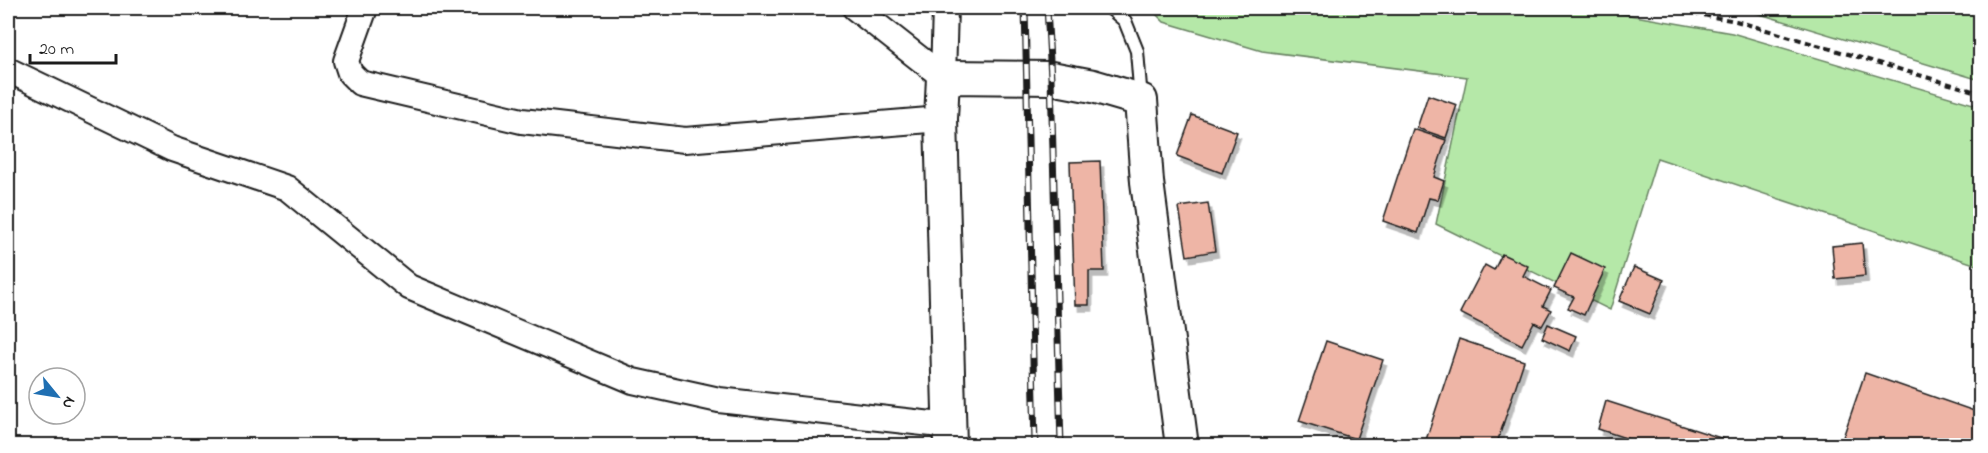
<svg xmlns="http://www.w3.org/2000/svg" width="1988" height="453" font-family="'Indie Flower',sans-serif">
<defs>
<filter id="shadow"><feDropShadow dx="3.5" dy="6" stdDeviation="0" flood-color="#0004"/></filter>
</defs>
<rect width="100%" height="100%" fill="#fff"/>
<filter id="ink" filterUnits="userSpaceOnUse"><feTurbulence type="fractalNoise" baseFrequency=".0167" numOctaves="2"/><feDisplacementMap in="SourceGraphic" scale="12" xChannelSelector="R" yChannelSelector="G"/><feConvolveMatrix kernelMatrix="1 2 1 2 8 2 1 2 1" color-interpolation-filters="sRGB"/></filter>
<g filter="url(#ink)">
<!-- green -->
<path fill="#b5e8a8" stroke="#688262" stroke-width="1.5" d="M 1150,8 L 1589,8 L 1732,33 L 1980,106 L 1980,266 L 1657,158 L 1610,310 L 1436,224 L 1467,77 L 1262,51 L 1164,22 Z
M 1735,8 L 1980,8 L 1980,80 L 1740,8 Z"/>
<!-- building -->
<path fill="#eeb5a6" stroke="#1c1c1c" stroke-width="1.5" filter="url(#shadow)" d="M 1428,95 L 1457,105 L 1446,138 L 1417,128 Z
M 1192,115 L 1237,132 L 1222,173 L 1177,156 Z
M 1413,129 L 1446,140 L 1434,177 L 1444,181 L 1438,200 L 1429,198 L 1418,233 L 1383,221 Z
M 1100,161 L 1104,271 L 1089,271 L 1089,305 L 1075,305 L 1070,162 Z
M 1208,203 L 1215,251 L 1187,256 L 1179,207 Z
M 1862,243 L 1865,276 L 1835,279 L 1832,246 Z
M 1571,253 L 1605,269 L 1584,315 L 1568,308 L 1574,297 L 1554,288 Z
M 1502,254 L 1528,266 L 1523,276 L 1551,290 L 1543,306 L 1551,310 L 1542,326 L 1534,322 L 1522,345 L 1460,313 L 1485,265 L 1494,270 Z
M 1634,267 L 1664,280 L 1650,314 L 1619,301 Z
M 1548,324 L 1576,336 L 1570,351 L 1542,338 Z
M 1459,339 L 1524,361 L 1496,446 L 1424,446 Z
M 1326,341 L 1383,360 L 1356,439 L 1299,421 Z
M 1865,373 L 1980,413 L 1980,446 L 1840,446 Z
M 1606,401 L 1736,443 L 1735,446 L 1650,446 L 1598,429 Z"/>
<g fill="none" stroke-linecap="round" stroke-linejoin="round">
<!-- service casing -->
<g stroke="#1c1c1c" stroke-width="16">
<path id="service" d="M 1110,8 L 1125,21 L 1137,51 L 1141,100"/>
</g>
<!-- minor casing -->
<g stroke="#1c1c1c" stroke-width="28">
<path id="minor" d="M 365,8 L 346,61 L 350,73 L 360,83 L 522,121 L 685,140 L 941,119
M 855,8 L 943,77
M 8,70 L 172,149 L 287,188 L 409,287 L 633,381 L 719,400 L 950,426
M 943,77 L 945,8"/>
</g>
<!-- tertiary casing -->
<g stroke="#1c1c1c" stroke-width="36">
<path id="tertiary" d="M 950,446 L 941,119 L 943,77 L 1051,78 L 1093,86 L 1141,100 L 1147,182 L 1182,446"/>
</g>
<!-- path -->
<path stroke="#1c1c1c" stroke-width="4" stroke-dasharray="6 4.5" stroke-linecap="butt" d="M 1663,8 L 1736,21 L 1980,93"/>
<!-- service -->
<use href="#service" stroke="#fff" stroke-width="12"/>
<!-- minor -->
<use href="#minor" stroke="#fff" stroke-width="24"/>
<!-- tertiary -->
<use href="#tertiary" stroke="#fff" stroke-width="32"/>
<!-- rail casing -->
<g stroke="#1c1c1c" stroke-width="7">
<path id="rail" d="M 1025,8 L 1035,446
M 1047,8 L 1051,78 L 1061,446"/>
</g>
<!-- rail -->
<use href="#rail" stroke="#fff" stroke-width="4.5" stroke-dasharray="14" stroke-linecap="butt"/>
</g>
</g>
<!-- margin -->
<rect width="1988" height="453" fill="none" stroke="#fff" stroke-width="30"/>
<rect x="15" y="15" width="1958" height="423" fill="none" stroke="#1c1c1c" stroke-width="2" filter="url(#ink)"/>
<!-- north arrow -->
<g transform="translate(57 396) rotate(120)"><circle r="28" fill="#ffffff" stroke="#a4a4a4" stroke-width="1.5"/>
<path d="M0-4.5L10 22L0 15L-10 22Z" fill="#1f6fb2"/>
<text y="-9" font-size="16" font-weight="bold" text-anchor="middle" fill="#1c1c1c">N</text>
</g>
<!-- scale -->
<path d="M30 54v9h86v-9" fill="none" stroke="#1c1c1c" stroke-width="3"/>
<text x="39" y="54" font-size="18" fill="#1c1c1c" stroke="#ffffff" stroke-width="4.5" paint-order="stroke">20 m</text>
</svg>
